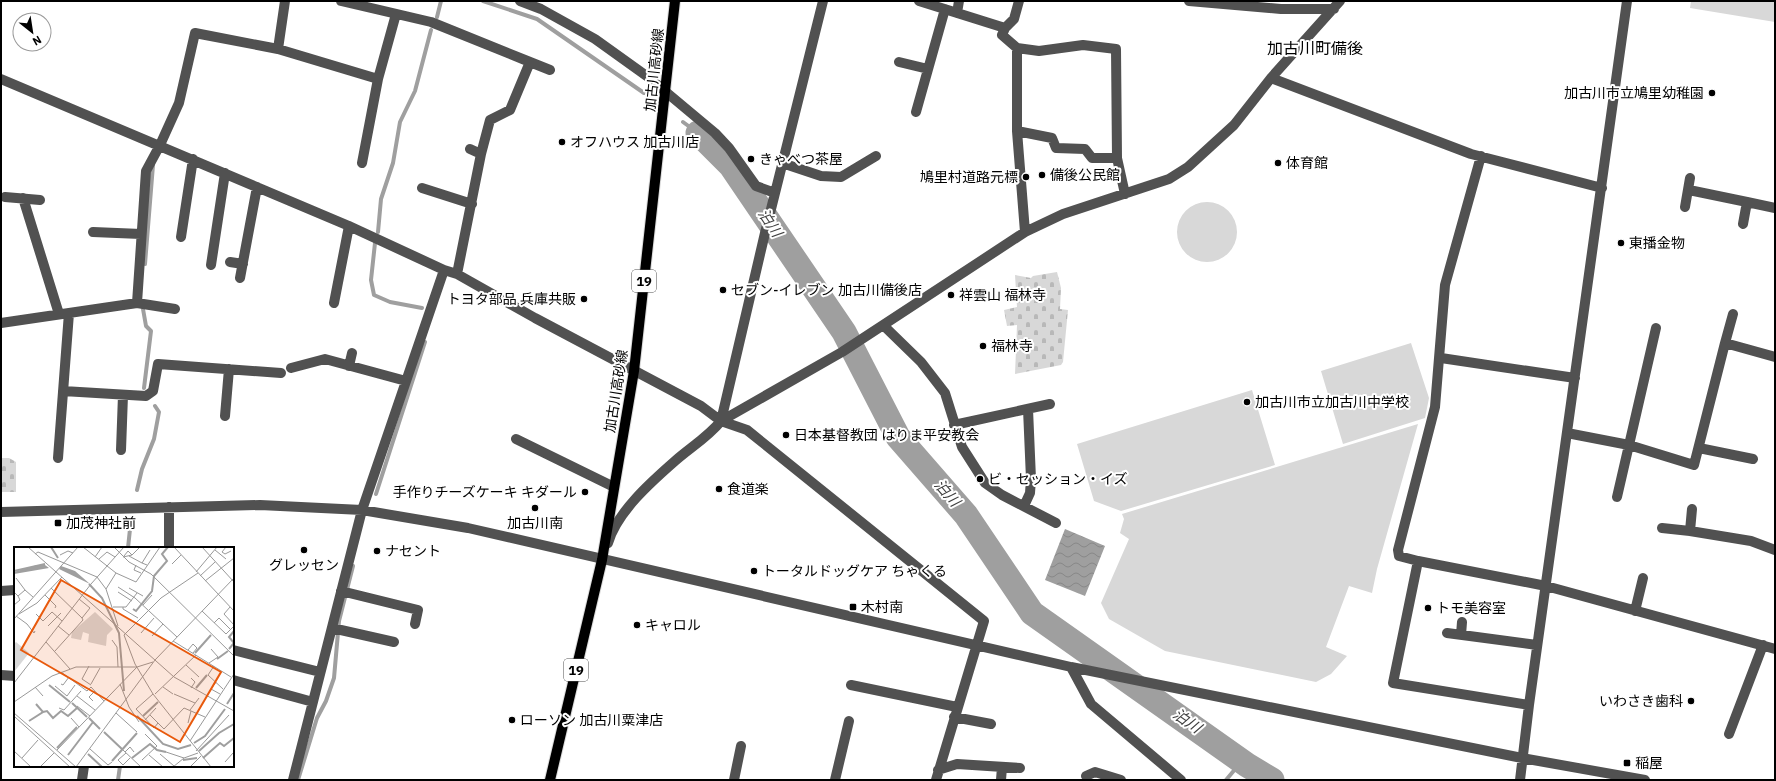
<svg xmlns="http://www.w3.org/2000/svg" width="1776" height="781" font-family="'IBM Plex Sans','Noto Sans JP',sans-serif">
<defs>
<pattern id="cemetery-stones" width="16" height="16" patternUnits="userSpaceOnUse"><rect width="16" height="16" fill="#d8d8d8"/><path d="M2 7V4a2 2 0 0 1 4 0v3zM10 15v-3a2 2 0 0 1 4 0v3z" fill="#b8b8b8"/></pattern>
<pattern id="water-waves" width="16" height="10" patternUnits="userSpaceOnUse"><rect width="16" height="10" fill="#9f9f9f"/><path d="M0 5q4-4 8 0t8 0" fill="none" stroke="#878787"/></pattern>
</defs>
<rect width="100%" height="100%" fill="#fff"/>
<!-- green -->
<path fill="#d8d8d8" d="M 1691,1 L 1775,1 L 1775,22 L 1690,8 Z
M1177 232a30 30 0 1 1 60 0a30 30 0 1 1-60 0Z
M 1411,343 L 1429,398 L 1425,418 L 1343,444 L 1321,371 Z
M 1252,390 L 1275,465 L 1121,511 L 1094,501 L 1077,444 Z
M 1418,424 L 1377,569 L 1372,593 L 1349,586 L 1326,647 L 1347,656 L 1331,674 L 1316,682 L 1165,651 L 1109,619 L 1101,603 L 1129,539 L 1120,533 L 1124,519 L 1122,514 Z"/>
<!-- cemetery -->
<path fill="url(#cemetery-stones)" d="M 1057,272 L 1061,288 L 1060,309 L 1068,310 L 1063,362 L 1061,365 L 1015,374 L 1017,325 L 1007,326 L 1004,310 L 1017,307 L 1015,275 L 1031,278 L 1033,276 Z
M 1,458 L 9,458 L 16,462 L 16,492 L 1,492 Z"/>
<!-- water -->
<path fill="url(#water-waves)" d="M 1065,529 L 1105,546 L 1085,596 L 1045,580 Z"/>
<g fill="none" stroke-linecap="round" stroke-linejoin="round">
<!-- stream -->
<path stroke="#9f9f9f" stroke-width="4" d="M 483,1 L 537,19 L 644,93
M 437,17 L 441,1
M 683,122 L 698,133
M 378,232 L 381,199 L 393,163 L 400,122 L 415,91 L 431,30
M 375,243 L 371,280 L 374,295 L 390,302 L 422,308
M 145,264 L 153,165
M 143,309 L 146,326 L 151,331 L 144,388
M 137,490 L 142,469 L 154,439 L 159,412 L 155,406
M 376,494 L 425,342
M 128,548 L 130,529
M 118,780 L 120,766
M 298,780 L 317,718 L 326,701 L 334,678 L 339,621 L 353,566
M 1226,780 L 1242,761"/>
<!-- river -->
<path stroke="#9f9f9f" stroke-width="25" d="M 698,133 L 731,166 L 844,332 L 898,437 L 966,515 L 1032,613 L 1247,765 L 1272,780"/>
<!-- major casing -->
<g stroke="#dbdbdb" stroke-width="12">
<path id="major" d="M 550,780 L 602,560 L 634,371 L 675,1"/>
</g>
<!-- minor -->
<path stroke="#515151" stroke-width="10" d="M 341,1 L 431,22 L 530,62 L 510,110 L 490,120 L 481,154 L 457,274
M 520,1 L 541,9 L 595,39 L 648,77 L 715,133 L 729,148 L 756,186 L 775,193
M 919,1 L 1005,28 L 1014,19 L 1019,1
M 1189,1 L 1281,9 L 1334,9
M 957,13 L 959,1
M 1005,28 L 1002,35 L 1017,48 L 1039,51 L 1083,45 L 1116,49 L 1117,158 L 1125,194
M 1017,48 L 1017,131 L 1025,232
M 278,49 L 285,1
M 530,62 L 550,70
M 899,62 L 928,69
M 1271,78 L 1471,154 L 1602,188
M 1,79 L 349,226 L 444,270 L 457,274 L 535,318 L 701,406 L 721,421 L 747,430 L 984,621 L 936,780
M 916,112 L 945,9
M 1017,131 L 1052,138 L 1056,148 L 1085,149 L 1092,158 L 1117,158
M 470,149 L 481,154
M 362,163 L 378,79 L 396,14
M 782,163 L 821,176 L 841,177 L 876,156
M 422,188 L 472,204
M 1689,190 L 1747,202
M 5,197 L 40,200
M 23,198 L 59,314
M 1685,207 L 1690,178
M 1743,224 L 1747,202 L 1775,208
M 93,232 L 141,234
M 181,237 L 193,159
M 230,262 L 243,264
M 211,265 L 225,173
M 240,278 L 257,187
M 137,303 L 175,309
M 334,303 L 349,226
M 1,323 L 137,303 L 146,171 L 160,145 L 179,103 L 195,33 L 278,49 L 378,79
M 883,325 L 921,362 L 945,393 L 962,447 L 985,483 L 1002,495 L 1056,523
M 1725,343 L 1733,314
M 1441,358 L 1575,378
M 349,366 L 352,353
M 291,368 L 325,359 L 406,381
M 63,391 L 146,396 L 153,391 L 158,364 L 281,373
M 225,416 L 229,369
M 721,421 L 842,352 L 1025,232 L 1063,214 L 1169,179 L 1188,167 L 1234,125 L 1271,78 L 1340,1
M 954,425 L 1050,404
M 1567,433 L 1629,445 L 1694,465 L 1725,343 L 1775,357
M 516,439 L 614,487
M 1699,448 L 1753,459
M 121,450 L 123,395
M 58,458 L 69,313
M 1617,497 L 1656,328
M 1024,506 L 1030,493 L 1031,479 L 1028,409
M 1692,509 L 1690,531 L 1751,541 L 1775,550
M 1,512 L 260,505 L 362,510 L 468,528 L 1071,667 L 1522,758 L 1645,780
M 1662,528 L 1690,531
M 608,543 C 617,512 651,482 675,461 C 691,447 708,437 721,421 L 765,233 L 823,1
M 169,548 L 169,507
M 1418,561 L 1399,556 L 1398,550 L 1435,407 L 1445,285 L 1481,156
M 1,591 L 15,590
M 341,591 L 418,610 L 415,624
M 1635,611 L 1643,578
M 332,628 L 394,642
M 1447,633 L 1537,645
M 1461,635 L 1462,622
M 233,650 L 320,672
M 1071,667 L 1091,704 L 1181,780
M 1,675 L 15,676
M 233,680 L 313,702
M 851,685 L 957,707
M 1529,705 L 1393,683 L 1418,561 L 1546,586 L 1775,649
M 954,717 L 991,724
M 1729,734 L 1763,645
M 938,770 L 957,764 L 1020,768
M 1086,776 L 1095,772 L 1121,780
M 82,780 L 84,766
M 293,780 L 362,510 L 444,270
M 734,780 L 741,746
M 835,780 L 849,721
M 1001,780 L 1002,767
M 1520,780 L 1529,705 L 1627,1"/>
<!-- major -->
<use href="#major" stroke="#000" stroke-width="10"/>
</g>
<!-- markers -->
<g fill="#000" stroke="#fff" stroke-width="1.5">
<circle cx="1712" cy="93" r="4"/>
<circle cx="562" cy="142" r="4"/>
<circle cx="751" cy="159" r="4"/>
<circle cx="1278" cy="163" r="4"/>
<circle cx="1042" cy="175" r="4"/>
<circle cx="1026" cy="177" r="4"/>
<circle cx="1621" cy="243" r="4"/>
<circle cx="723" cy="290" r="4"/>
<circle cx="951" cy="295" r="4"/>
<circle cx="584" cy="299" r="4"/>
<circle cx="983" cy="346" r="4"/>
<circle cx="1247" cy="402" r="4"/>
<circle cx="786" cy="435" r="4"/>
<circle cx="980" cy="479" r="4"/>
<circle cx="719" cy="489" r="4"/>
<circle cx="585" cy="492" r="4"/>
<circle cx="535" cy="508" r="4"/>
<rect x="54" y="519" width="8" height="8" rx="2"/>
<circle cx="304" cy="550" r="4"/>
<circle cx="377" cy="551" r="4"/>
<circle cx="754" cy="571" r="4"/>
<rect x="849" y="603" width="8" height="8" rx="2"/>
<circle cx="1428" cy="608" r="4"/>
<circle cx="637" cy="625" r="4"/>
<circle cx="1691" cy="701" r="4"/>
<circle cx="512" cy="720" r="4"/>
<rect x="1623" y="759" width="8" height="8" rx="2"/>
</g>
<g text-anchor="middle" stroke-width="4" stroke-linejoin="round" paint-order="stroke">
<!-- shield labels -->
<g fill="#fff" stroke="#4c4c4c" stroke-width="1">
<rect x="632" y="270" width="24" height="22" rx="3"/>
<rect x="564" y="659" width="24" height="22" rx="3"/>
</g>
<g font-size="13" font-weight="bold" fill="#000">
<text x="644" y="286">19</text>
<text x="576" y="675">19</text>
</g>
<!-- street labels -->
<g font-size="14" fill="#000" stroke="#fff">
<text transform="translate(654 70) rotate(-84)" y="5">加古川高砂線</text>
<text transform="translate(616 391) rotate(-81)" y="5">加古川高砂線</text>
</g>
<!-- poi labels -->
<g font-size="14" fill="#000" stroke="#fff" text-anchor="start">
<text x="1704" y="98" text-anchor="end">加古川市立鳩里幼稚園</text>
<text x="570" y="147">オフハウス 加古川店</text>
<text x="759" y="164">きゃべつ茶屋</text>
<text x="1286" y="168">体育館</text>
<text x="1050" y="180">備後公民館</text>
<text x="1018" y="182" text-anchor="end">鳩里村道路元標</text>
<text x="1629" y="248">東播金物</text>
<text x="731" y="295">セブン-イレブン 加古川備後店</text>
<text x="959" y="300">祥雲山 福林寺</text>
<text x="576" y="304" text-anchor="end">トヨタ部品 兵庫共販</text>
<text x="991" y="351">福林寺</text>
<text x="1255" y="407">加古川市立加古川中学校</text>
<text x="794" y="440">日本基督教団 はりま平安教会</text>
<text x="988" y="484">ビ・セッション・イズ</text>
<text x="727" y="494">食道楽</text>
<text x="577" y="497" text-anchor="end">手作りチーズケーキ キダール</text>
<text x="66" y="528">加茂神社前</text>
<text x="535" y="528" text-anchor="middle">加古川南</text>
<text x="385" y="556">ナセント</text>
<text x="304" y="570" text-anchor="middle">グレッセン</text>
<text x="762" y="576">トータルドッグケア ちゃくる</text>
<text x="861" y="612">木村南</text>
<text x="1436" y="613">トモ美容室</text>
<text x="645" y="630">キャロル</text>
<text x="1683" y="706" text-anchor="end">いわさき歯科</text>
<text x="520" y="725">ローソン 加古川粟津店</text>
<text x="1635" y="768">稲屋</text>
</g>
<!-- water labels -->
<g font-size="15" font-style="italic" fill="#404040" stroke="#fff">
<text transform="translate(770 223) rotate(56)" y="5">泊川</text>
<text transform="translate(947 493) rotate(49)" y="5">泊川</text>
<text transform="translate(1187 721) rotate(35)" y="5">泊川</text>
</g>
<!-- quarter labels -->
<g font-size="16" fill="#000" stroke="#fff">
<text x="1315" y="54">加古川町備後</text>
</g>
</g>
<!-- overview -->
<g transform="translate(14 547)">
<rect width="220" height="220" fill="#fff"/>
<path d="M 81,65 L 99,82 L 93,88 L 92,99 L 74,95 L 75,87 L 69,85 L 67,93 L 57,91 L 58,85 ZM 2,95 L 15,106 L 0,125 L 0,97 Z" fill="#d8d8d8"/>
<path d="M 23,18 L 31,18 L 35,21 L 0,27 L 0,25 ZM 47,19 L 61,24 L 76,37 L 45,22 Z" fill="#9f9f9f"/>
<path fill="none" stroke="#9f9f9f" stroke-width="2" d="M 37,0 L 44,11M 0,24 L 31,17M 75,37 L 88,51 L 105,86 L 110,144M 119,62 L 122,64 L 138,44 L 140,29 L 153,14 L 148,7 L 154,0M 215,102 L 220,96 L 215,90 L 220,84M 181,106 L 197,88M 203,112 L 214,104M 35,138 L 56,155M 182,141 L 193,128M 58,156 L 73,170M 213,157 L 220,146M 29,165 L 33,164 L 39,171 L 47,164 L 54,169 L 63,161M 123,169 L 149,197 L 164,202 L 177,198M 129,169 L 144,155M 75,171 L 86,182M 15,174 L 29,165 L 22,157M 90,185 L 109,203M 180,196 L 191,189 L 211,162M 43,201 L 63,180M 185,204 L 205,186 L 220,177M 74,207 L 88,220M 54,208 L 79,175M 118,211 L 136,197 L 143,203 L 152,205M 189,211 L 206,196 L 210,199 L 220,191M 169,213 L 183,211M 98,214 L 123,186"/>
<path fill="none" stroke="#999" stroke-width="1" d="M 14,0 L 160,130 L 220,164M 69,0 L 102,26 L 122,35 L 146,0M 100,0 L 115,15 L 137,27 L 220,109M 160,0 L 220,64M 188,0 L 220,35M 212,0 L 208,5 L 211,7 L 217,4M 201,3 L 212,12M 21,7 L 24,5 L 83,30 L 92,42 L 104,79M 46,8 L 54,4 L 59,6M 110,9 L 114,4 L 118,8M 115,9 L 128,16M 81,10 L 88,0M 109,10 L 118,8 L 126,0M 85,12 L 93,5 L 101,10M 158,17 L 167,8M 122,18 L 120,23 L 127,26M 133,18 L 128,16 L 136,3M 182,25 L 203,0M 184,26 L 147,51 L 110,88 L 121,117 L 139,147 L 197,220M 186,29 L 201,15M 2,31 L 11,43M 191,34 L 220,11M 104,40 L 121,51 L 163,90M 37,41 L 68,71 L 76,61 L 65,52M 115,41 L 129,49M 92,42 L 102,26M 0,45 L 4,49 L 11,43 L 19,50M 104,45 L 118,54M 31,48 L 42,59 L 41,61M 0,58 L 6,53 L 4,49M 129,58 L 138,48M 99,60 L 112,60 L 123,46M 109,60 L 109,62 L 124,71M 216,60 L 210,67 L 220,78M 188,64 L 212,87 L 220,79M 5,67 L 23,56 L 48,30M 22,67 L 29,74 L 38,65 L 48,74M 2,69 L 13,77 L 20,86 L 21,84M 0,72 L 64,0M 200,76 L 205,71 L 216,82M 34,79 L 47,66M 44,79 L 55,88M 127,86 L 140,71M 138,89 L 149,77M 98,93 L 103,100 L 104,120M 159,94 L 217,130M 32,95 L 56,122M 174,103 L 179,97 L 183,101 L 179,106M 41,104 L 69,73 L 68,71M 195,116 L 204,110 L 197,102M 172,118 L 185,130M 75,119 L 68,132 L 77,138M 200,119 L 194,128 L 209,142M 47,125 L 73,144 L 77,140 L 90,154M 177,131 L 181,135 L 177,141M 202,135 L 197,142 L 206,147M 0,136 L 77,37 L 110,0M 47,137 L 49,138 L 55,130M 77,137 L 86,121M 106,137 L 115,160 L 125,175M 41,139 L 53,149 L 61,138M 21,140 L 29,149M 149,140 L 159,147M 139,147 L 122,162 L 140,181 L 144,176M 141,147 L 182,108M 160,147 L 181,156M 63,149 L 81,163M 79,154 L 75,150 L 81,144M 0,155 L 38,129 L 62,120 L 123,120M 63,159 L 76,169M 45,161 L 50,163 L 67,144M 176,163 L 185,151M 0,166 L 62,220M 102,166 L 123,185M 136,168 L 150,182 L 170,161 L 191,170M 1,170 L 56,220M 57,171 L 65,180M 131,173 L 142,161M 174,176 L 177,164M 176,194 L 220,127M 76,202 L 94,218 L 98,215M 43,203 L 123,120 L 139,115M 109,203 L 127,220M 0,204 L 17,220M 182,204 L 215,168M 111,205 L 116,200 L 120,205M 152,205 L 170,211M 112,206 L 104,213 L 109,218 L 116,211M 146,207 L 160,219M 135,208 L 149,220M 8,211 L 24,193M 128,213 L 143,199 L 131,187M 211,215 L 219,206M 26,220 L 40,206M 62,220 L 141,113 L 220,31M 159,220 L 170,211 L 184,206M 176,220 L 187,209"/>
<path fill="#e8590c" fill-opacity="0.15" stroke="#e8590c" stroke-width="2" d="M 47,33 L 207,125 L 166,195 L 7,103 Z"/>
<rect width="220" height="220" fill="none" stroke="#000" stroke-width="2"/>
</g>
<!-- border -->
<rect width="1776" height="781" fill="none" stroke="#000000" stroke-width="4"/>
<!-- north arrow -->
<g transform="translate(32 32) rotate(150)"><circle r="19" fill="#ffffff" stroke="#999999"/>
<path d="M0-3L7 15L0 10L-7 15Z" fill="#000000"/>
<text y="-6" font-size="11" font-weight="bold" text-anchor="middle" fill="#000000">N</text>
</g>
</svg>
